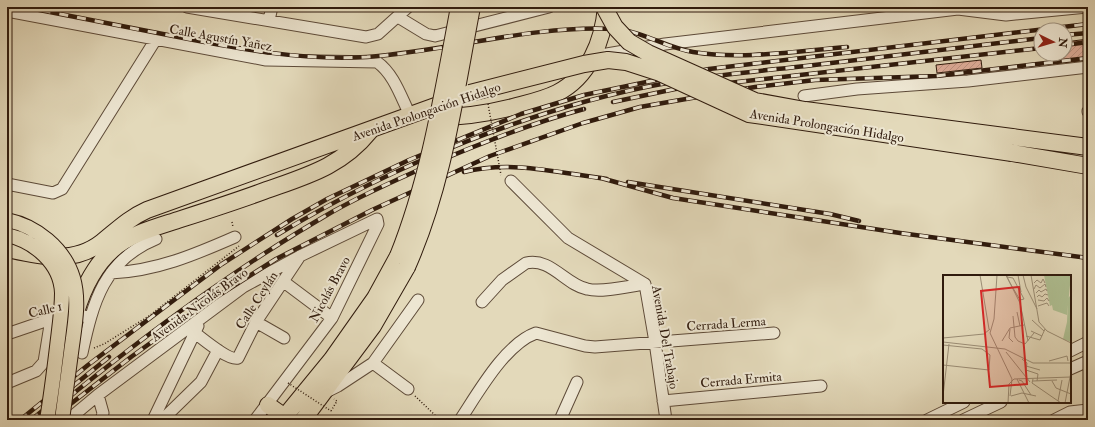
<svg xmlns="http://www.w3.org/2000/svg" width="1095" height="427" font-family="'IM FELL Double Pica',serif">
<defs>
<pattern id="building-hatch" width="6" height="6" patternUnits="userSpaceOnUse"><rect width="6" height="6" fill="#dfae9a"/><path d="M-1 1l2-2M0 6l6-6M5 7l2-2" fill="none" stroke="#c09584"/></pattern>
</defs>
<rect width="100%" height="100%" fill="#e3d9ba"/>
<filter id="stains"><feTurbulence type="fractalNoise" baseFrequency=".005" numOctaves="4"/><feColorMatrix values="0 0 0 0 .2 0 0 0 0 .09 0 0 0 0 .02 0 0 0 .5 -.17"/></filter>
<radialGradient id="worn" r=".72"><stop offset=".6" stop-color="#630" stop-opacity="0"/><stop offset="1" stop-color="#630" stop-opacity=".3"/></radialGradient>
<!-- building -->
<path fill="url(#building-hatch)" stroke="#301b0d" d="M 1088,39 L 1088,60 L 1053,64 L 1052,54 L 1065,54 L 1065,42 Z
M 981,60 L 982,68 L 937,73 L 936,65 Z"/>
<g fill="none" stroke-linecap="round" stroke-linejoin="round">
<!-- minor casing -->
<g stroke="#5d4a38" stroke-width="13">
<path id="minor" d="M 187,7 L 366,37 L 378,34 L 408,7
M 7,11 L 266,60 L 377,62 C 394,74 401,97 410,115
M 398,17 L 426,34 L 435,36 L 549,7
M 269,20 L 272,7
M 601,55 L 665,44 L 958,9 L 1006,15 L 1087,7
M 804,96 L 857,89 L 968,81 L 1088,67
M 1088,111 L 1088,112
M 511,181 L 568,238 L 645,284 L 655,342 L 666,420
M 7,184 L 53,193 L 62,189 L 156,39
M 111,273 C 156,271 194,255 235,237
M 284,282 L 332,318
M 482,302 L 502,280 L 526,263 C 550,257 566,285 587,289 C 602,293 629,286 645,284
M 256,322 L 284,338
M 195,333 C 203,339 229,361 238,358 L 256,322 L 300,256
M 7,334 L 51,319 L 84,316
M 1070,351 L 1088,342
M 82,353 C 93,302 104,260 156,239
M 373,363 L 418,300
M 1070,369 L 1088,361
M 7,383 L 36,371 L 44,362 L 51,319
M 326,392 L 338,386 L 373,363 L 408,389
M 98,395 L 103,413 L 101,420
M 663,401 L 821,386
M 163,419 L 201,382 L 218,350
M 68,420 L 98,395 L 243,287 L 300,256 L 377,219 L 378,224 L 332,318 L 255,420
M 153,420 L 198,326
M 460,420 C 478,393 505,344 536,333 L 585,346 L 595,347 L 774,333
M 560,420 L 577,382
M 927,420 L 964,402
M 963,420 L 1001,402
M 1054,420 L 1070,412 L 1088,410"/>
</g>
<!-- highway casing -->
<g stroke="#301b0d" stroke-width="18">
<path id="highway" d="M 438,117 C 463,117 489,113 513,107 C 528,103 543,100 557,93 C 589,77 603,41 606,7
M 1012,137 L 1088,147
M 1012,153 L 1088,166
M 7,249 C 39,256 73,265 102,242 C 117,230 129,218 147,210 L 452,100
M 76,312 C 83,289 94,266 112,250 C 131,233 157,227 181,219 C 209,210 237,201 264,191 C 306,176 341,167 370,131
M 268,405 L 285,417
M 282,420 L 332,359 L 375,298 L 398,256
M 303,420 L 373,326 L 407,267"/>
</g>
<!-- path -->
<path stroke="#301b0d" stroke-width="1.5" stroke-dasharray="1 2" stroke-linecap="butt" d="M 232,222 L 233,227
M 94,348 L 104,344 L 149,316 L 239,246
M 415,396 L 440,420
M 331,411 L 337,401 L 334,399"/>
<!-- minor -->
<use href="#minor" stroke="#ede6d2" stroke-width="11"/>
<!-- highway -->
<use href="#highway" stroke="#e3d9ba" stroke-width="16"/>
<!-- rail casing -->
<g stroke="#301b0d" stroke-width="4.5">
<path id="rail" d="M 24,7 C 72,16 120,26 168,35 C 234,48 300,61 367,57 C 450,51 530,25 613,29 C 641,30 666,48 693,52 C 744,60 796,51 847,47
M 1065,35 L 1088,33
M 1065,45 L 1088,42
M 613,102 L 675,89 L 1041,48
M 464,172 C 512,160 559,173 607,179
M 601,178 L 673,198 L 900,233 L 1088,258
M 628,182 L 830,214 L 859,221
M 277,235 C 391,166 537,106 667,83 C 713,75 760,71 806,66 C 885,57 963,47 1041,38
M 20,420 L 88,365 L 186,291 L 222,264 L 292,219 L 327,199 L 409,160 L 521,114 L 584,95 L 709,69 L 1088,24
M 31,420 L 109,357
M 41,420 C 133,344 228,272 332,212 C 364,194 398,179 432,164 C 481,143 532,123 584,109
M 50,420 L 131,357 L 199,308 L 276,259 L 372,210 L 490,156 L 583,123 L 640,107 L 755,87 L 815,80 L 936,76 L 1088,58"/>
</g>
<!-- rail -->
<use href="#rail" stroke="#ede6d2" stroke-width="3" stroke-dasharray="9" stroke-linecap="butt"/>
<!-- major-bridge casing -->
<g stroke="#301b0d" stroke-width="16" stroke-linecap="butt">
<path id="major-bridge" d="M 7,220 C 36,226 64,248 73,278 C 80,302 74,329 71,353 C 68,376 65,398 62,420
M 7,235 C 34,241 61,263 62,293 C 62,311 59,329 57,347 C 54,372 51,396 47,420"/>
</g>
<!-- highway-bridge casing -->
<g stroke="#301b0d" stroke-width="18" stroke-linecap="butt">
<path id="highway-bridge" d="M 604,7 L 615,27 L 629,42 L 648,53 L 755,101 L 805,110 L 1012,137
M 470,93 L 584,64 L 608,60 L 626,62 L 660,73 L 749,114 L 1012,153
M 398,256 C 430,176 443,91 459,7
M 407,267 C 444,184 455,95 472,7"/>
</g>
<!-- path-bridge -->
<path stroke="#301b0d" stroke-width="1.5" stroke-dasharray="1 2" stroke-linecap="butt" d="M 488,104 L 501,175
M 288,383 L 331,411"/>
<!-- major-bridge -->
<use href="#major-bridge" stroke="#e3d9ba" stroke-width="14"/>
<!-- highway-bridge -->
<use href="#highway-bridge" stroke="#e3d9ba" stroke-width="16"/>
</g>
<g text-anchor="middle" stroke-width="4" stroke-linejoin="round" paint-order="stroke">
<!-- street labels -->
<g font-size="13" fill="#301b0d" stroke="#ede6d2">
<text transform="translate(221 37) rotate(10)" y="5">Calle Agustín Yañez</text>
<text transform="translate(426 111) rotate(-19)" y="5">Avenida Prolongación Hidalgo</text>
<text transform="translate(827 125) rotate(9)" y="5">Avenida Prolongación Hidalgo</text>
<text transform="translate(329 289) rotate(-62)" y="5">Nicolás Bravo</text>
<text transform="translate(256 300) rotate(-57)" y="5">Calle Ceylán</text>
<text transform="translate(199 304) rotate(-36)" y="5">Avenida Nicolás Bravo</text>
<text transform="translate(45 309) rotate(-13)" y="5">Calle 1</text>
<text transform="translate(726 323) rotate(-4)" y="5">Cerrada Lerma</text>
<text transform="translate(666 337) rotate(80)" y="5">Avenida Del Trabajo</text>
<text transform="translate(741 379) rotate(-5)" y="5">Cerrada Ermita</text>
</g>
</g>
<!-- overview -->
<g transform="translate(943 275)">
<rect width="128" height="128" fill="#e3d9ba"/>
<path d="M 101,0 L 128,0 L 124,40 L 110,35 L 109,30 L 107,31 Z" fill="#afc093"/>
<path d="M 128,20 L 128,67 L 120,64 L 124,47 L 125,23 Z" fill="#afc093"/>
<path fill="none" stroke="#9b8d75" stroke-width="1" d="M 37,0 L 46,54M 54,0 L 51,44 L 47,58 L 69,104 L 67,121M 63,0 L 77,28 L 85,66M 75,0 L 78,17M 80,0 L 83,12 L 94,34M 88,0 L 96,47 L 104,56 L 128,68M 63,1 L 64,2 L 70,3 L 81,24 L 77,25 L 67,8 L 64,2 L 64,1M 91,8 L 94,5 L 98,8 L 100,4 L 102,8M 91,14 L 93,10 L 97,13 L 102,9 L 103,12M 93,18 L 96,15 L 98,17 L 103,14 L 104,16M 94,22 L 96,20 L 99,22 L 102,19 L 105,20M 95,25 L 101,26 L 104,23 L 106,26M 95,31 L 104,28 L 106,31M 74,37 L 77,51M 70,41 L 72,62 L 75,66 L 82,69 L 91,58M 89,45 L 101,56M 67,54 L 66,63 L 70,67M 88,56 L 99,61M 83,61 L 97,65 L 102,54M 0,63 L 41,59 L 47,54M 59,66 L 67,53 L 81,50M 0,67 L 62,74 L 90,88 L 128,88M 0,70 L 39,74 L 47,80 L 46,95 L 0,90M 63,77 L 87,107M 79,84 L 84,88 L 83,95 L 95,99 L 94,106M 106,86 L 124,81 L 125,86M 83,91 L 97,95M 74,104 L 86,128M 90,104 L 89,108 L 118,128M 76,105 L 79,106 L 88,120M 90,106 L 114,105M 109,106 L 113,113 L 128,119M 0,121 L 6,69M 68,121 L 79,118 L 93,121M 115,126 L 119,105M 65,128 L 66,109 L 71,104 L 128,102M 122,128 L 128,97"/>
<path fill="#d62828" fill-opacity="0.15" stroke="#d62828" stroke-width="2" d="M 76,12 L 84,109 L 47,112 L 38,16 Z"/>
<rect width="128" height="128" fill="none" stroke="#301b0d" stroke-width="2"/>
</g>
<!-- margin -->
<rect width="1095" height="427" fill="none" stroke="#e3d9ba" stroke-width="24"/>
<rect x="8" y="8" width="1079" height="411" fill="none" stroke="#301b0d" stroke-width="2"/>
<rect x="12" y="12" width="1071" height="403" fill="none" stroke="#301b0d"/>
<!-- north arrow -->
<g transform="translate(1053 42) rotate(95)"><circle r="19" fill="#ede6d2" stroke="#a19583"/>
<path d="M0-3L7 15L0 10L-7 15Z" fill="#8f2418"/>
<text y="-6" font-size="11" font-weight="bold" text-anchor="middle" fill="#301b0d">N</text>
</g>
<rect width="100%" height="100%" filter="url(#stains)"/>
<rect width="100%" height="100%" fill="url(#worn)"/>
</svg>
